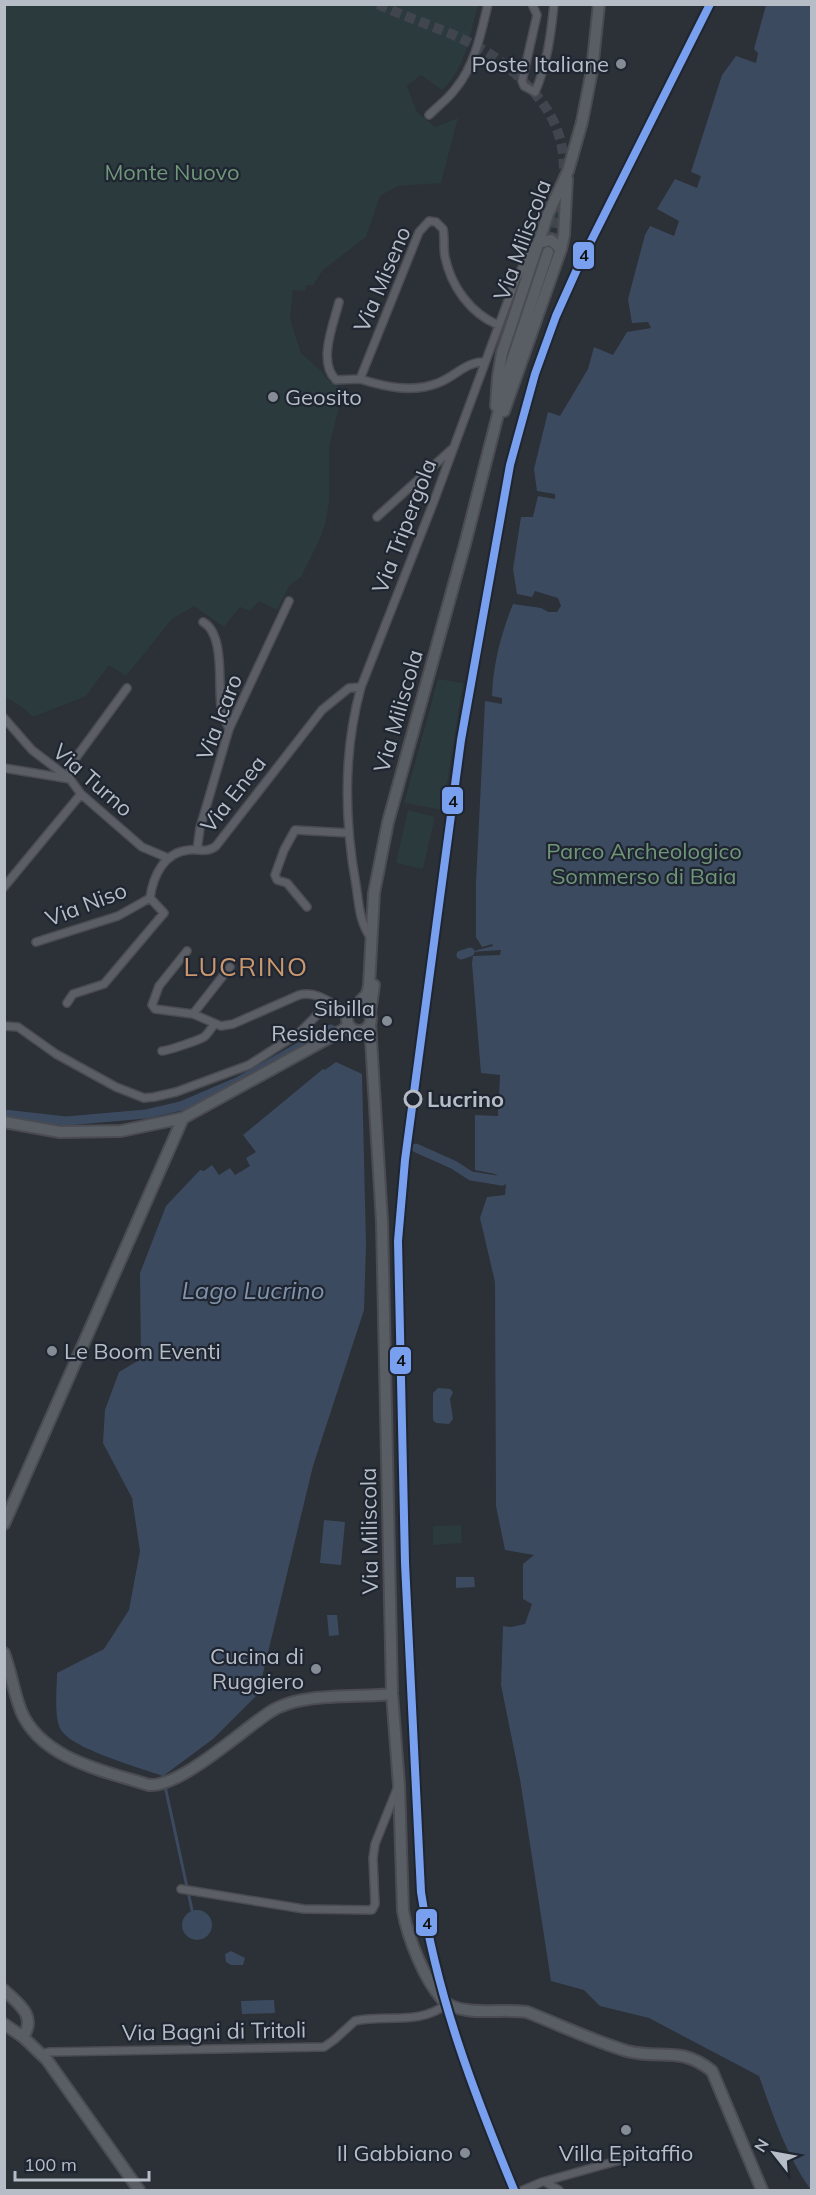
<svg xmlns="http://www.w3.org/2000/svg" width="816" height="2195" font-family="Mulish,sans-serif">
<rect width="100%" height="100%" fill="#2c3037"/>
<!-- green -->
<path fill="#2a3a3d" d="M 4,5 L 478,5 C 470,34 466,69 442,90 L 421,75 L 407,86 L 417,112 L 435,127 L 458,118 L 441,183 L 398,186 L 380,196 L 366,237 L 323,270 L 313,285 L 306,285 L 305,291 L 293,290 L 290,319 L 301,353 L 321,371 L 331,383 L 343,389 L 329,447 L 329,501 L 326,521 L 319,541 L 301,577 L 289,586 L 277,610 L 259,601 L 250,611 L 240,607 L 224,627 L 194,606 L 172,619 L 126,676 L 109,665 L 86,696 L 33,717 L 22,707 L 4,696 Z
M 557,204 L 562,205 L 561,218 L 556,228 L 551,230 L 549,227 Z
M 438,679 L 463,683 L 443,810 L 404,803 Z
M 408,810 L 435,817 L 423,869 L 396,863 Z
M 461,1525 L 462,1543 L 433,1545 L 433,1526 Z"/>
<!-- water -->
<path fill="#3c4a5f" d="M 766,5 L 812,5 L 811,2190 C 786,2155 773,2115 759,2076 L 649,2018 L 600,2006 L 584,1990 L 551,1981 L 520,1779 L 501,1685 L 503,1626 L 511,1627 L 525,1624 L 532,1604 L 523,1599 L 523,1564 L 534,1555 L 505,1550 L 496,1506 L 495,1282 L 480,1218 L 487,1197 L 505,1195 L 506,1183 L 495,1174 L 475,1170 L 475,1115 L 498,1116 L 500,1075 L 481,1073 L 472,963 L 473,956 L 500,955 L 501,950 L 470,952 L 493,946 L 492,944 L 482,947 L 476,937 L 476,883 L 485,701 L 502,704 L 502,698 L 492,696 C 493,664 501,634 513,604 L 541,608 L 548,612 L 557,612 L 561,606 L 558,598 L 535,591 L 532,597 L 517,594 L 513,569 L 521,517 L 533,517 L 538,496 L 555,499 L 555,494 L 537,491 L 534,469 L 548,412 L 560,416 L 588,369 L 594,347 L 613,355 L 627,332 L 651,328 L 648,322 L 632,323 L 628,299 L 645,235 L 650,226 L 674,236 L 679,221 L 657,209 L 675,179 L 697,188 L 701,176 L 691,172 L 722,75 L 736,56 L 756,63 L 758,53 L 754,49 Z
M 336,1062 L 362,1074 L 366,1245 L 364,1310 L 313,1466 L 258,1694 L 213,1739 L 163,1776 C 141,1768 68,1748 60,1728 C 54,1716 57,1687 57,1673 L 104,1649 L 129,1610 L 140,1551 L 132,1498 L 103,1443 L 105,1410 L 119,1372 L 141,1359 L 140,1273 L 166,1206 L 200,1170 L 204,1171 L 212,1165 L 219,1175 L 230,1168 L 235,1175 L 250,1166 L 246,1158 L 256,1152 L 243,1135 L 323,1069 L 325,1070 Z
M 438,1388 L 450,1389 L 453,1392 L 450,1399 L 453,1419 L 449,1424 L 436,1423 L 433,1420 L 433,1393 Z
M 324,1520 L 345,1522 L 341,1565 L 320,1563 Z
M 456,1577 L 474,1577 L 475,1587 L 456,1588 Z
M 327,1615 L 337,1615 L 339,1635 L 329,1636 Z
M182 1925a15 15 0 1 1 30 0a15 15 0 1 1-30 0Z
M 231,1951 L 245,1958 L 243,1965 L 231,1965 L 226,1962 L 225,1954 Z
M 274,2000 L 275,2013 L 242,2014 L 241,2001 Z"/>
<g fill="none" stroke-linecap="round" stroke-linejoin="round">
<!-- stream -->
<path stroke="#3c4a5f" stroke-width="3" d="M 165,1786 L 192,1910"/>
<!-- canal -->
<path stroke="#3c4a5f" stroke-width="9" d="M 461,955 L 470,952
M 4,1114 L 66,1121 L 146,1114 L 181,1106 L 237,1082 L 331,1029
M 416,1148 L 454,1165 L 471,1176 L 502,1181"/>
<!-- secondary-tunnel -->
<path stroke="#41454d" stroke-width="10" stroke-dasharray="10 5" stroke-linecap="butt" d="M 378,4 C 409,19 442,28 472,44 C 493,54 510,68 527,85 C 579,137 566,188 548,252"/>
<!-- street casing -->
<g stroke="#4a4c52" stroke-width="10">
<path id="street" d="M 532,4 L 537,15 L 522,81 L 524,86 L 535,92 C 547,65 551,34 554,4
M 429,115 C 438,106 449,98 456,88 C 475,65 481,33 488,4
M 339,302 C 334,323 317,362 336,380 L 360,379 L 419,232 L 429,221 L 436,222 L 443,229 C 445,238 443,248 445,257 C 451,286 470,313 498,325
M 360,379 C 385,387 413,393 438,383 C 453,378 467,361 484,362
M 377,517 L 452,449
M 203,622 C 225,634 218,683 221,707 C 222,714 226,722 229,729
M 4,718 L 32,750 L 70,779 L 81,794 L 142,847 L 168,858
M 4,768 L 70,779 L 70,769 L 75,759 L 127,688
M 197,850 L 200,828 L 229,729 L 289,601
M 4,887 L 81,794
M 307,907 L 287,883 L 277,880 L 275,875 L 284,850 L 295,830 L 349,833
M 371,938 C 359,922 359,903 356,885 C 344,818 343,752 361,687 L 434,501 L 516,279 L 534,246
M 36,942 L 118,916 L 150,898
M 187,951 L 159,986 L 152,1005 L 155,1009 L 193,1014 L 221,1026 L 233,1024 L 299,995 C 318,990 332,1005 348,1012
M 67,1003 L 73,994 L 104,984 L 164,913 L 150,898 C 153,876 164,852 189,850 C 199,849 208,853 216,846 L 322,710 L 349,688 L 361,687
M 193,1014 L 230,967
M 4,1026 L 18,1027 L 56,1054 L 116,1087 L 144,1098 L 154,1097 L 176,1092 L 249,1065 L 299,1033 L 330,1002
M 162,1051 C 167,1051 199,1040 204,1037 C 208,1034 211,1028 214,1025
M 181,1889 L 304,1909 L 372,1910 L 375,1904 L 373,1858 L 375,1844 L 397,1789
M 41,2054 L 50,2052 L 324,2047 L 334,2040 L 355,2021 C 386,2014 418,2026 447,2004
M 545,2182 L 559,2190
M 523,2190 L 542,2182 L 628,2158"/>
</g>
<!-- secondary casing -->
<g stroke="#4a4c52" stroke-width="14">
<path id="secondary" d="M 538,243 L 551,240 L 561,249
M 496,406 L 498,377 L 502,353 L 548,214 L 568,171 L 582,122 L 592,70 L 599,4
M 504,411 L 561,249 L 564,235 L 567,179
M 356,1006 L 367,994 L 369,986 L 374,893 L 388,822 L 465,544 L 510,367 L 548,252
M347 1019a12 12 0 1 1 24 0a12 12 0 1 1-24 0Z
M 370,1013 L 374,985
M 370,1023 L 382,1222 L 392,1694 L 399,1785 L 403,1911 C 408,1938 424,1979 442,1999 C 448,2006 458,2009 467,2010 C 486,2013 507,2009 527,2012 C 560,2025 593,2041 627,2051 C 661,2060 680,2045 712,2071 L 762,2190
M 4,1122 L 60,1132 L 121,1131 L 183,1118 L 343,1030 L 348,1025
M 4,1524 L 183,1118
M 4,1653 C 11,1672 14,1693 21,1711 C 41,1759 104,1771 149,1785 C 181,1787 241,1731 270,1712 C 299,1692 357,1698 392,1694
M 4,1990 C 19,2004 37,2016 23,2037
M 4,2024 L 23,2037 L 47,2060 L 139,2190"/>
</g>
<!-- street -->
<use href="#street" stroke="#5b5e65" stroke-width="7"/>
<!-- secondary -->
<use href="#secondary" stroke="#595d64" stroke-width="10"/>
<!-- rail-1 casing -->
<g stroke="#1f2631" stroke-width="12">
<path id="rail-1" d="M 514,2190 C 474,2093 437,1997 421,1892 L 405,1563 L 398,1241 L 405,1160 L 461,740 L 510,465 L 535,374 L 556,316 L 578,267 L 710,4"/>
</g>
<!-- rail-1 -->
<use href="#rail-1" stroke="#79a0ef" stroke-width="8"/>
</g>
<!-- markers -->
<g fill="#868c95" stroke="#1f2631" stroke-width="2">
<circle cx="621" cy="64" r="6"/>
<circle cx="273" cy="397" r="6"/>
<circle cx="387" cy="1021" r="6"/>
<circle cx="52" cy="1351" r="6"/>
<circle cx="316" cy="1669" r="6"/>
<circle cx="626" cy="2130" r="6"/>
<circle cx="465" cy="2153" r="6"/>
</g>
<circle fill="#1f2631" stroke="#b6bdc7" stroke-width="3" cx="413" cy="1099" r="8"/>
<g text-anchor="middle" stroke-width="4.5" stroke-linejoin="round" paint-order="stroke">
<!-- poi labels -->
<g font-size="22" fill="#b6bdc7" stroke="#1f2631" text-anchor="end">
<text x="609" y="72">Poste Italiane</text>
<text x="285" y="405" text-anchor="start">Geosito</text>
<text x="375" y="1016">Sibilla<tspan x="375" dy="25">Residence</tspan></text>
<text x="64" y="1359" text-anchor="start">Le Boom Eventi</text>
<text x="304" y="1664">Cucina di<tspan x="304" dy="25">Ruggiero</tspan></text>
<text x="453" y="2161">Il Gabbiano</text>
<text x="626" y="2161" text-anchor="middle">Villa Epitaffio</text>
</g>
<!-- park labels -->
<g font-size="22" fill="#709679" stroke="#1f2631">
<text x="172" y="180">Monte Nuovo</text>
<text x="644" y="859">Parco Archeologico<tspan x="644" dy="25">Sommerso di Baia</tspan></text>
</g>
<!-- street labels -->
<g font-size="22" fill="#b6bdc7" stroke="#1f2631">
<text transform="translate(522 240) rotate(-70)" y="8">Via Miliscola</text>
<text transform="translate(382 279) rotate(-67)" y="8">Via Miseno</text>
<text transform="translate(404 526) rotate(-69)" y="8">Via Tripergola</text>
<text transform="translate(398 711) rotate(-74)" y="8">Via Miliscola</text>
<text transform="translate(219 717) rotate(-69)" y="8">Via Icaro</text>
<text transform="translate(93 780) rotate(41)" y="8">Via Turno</text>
<text transform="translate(233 794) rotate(-52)" y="8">Via Enea</text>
<text transform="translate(86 904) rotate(-21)" y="8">Via Niso</text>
<text transform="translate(369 1531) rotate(-91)" y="8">Via Miliscola</text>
<text transform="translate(214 2031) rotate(-1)" y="8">Via Bagni di Tritoli</text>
</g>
<!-- stop labels -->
<g font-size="22" font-weight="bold" fill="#b6bdc7" stroke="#1f2631" text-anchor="start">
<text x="427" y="1107">Lucrino</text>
</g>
<!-- water labels -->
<g font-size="24" font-style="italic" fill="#8193ab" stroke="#1f2631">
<text x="253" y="1299">Lago Lucrino</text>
</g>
<!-- quarter labels -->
<g font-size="26" letter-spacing="1.5" fill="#ca976e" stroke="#1f2631">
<text x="246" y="976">LUCRINO</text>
</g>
</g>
<g stroke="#1f2631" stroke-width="2">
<rect x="572" y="241" width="23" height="29" rx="6" fill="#79a0ef"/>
<rect x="441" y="786" width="23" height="29" rx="6" fill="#79a0ef"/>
<rect x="389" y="1346" width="23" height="29" rx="6" fill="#79a0ef"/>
<rect x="415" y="1908" width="23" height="29" rx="6" fill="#79a0ef"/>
</g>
<g font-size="16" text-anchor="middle" font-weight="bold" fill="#111">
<text x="584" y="261">4</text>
<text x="453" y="807">4</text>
<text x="401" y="1366">4</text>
<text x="427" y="1929">4</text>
</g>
<!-- border -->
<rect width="816" height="2195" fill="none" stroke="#b6bdc7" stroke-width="12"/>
<!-- north arrow -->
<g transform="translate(774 2153) rotate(301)" stroke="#1f2631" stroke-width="4.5" paint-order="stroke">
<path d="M0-4.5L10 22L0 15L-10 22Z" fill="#b6bdc7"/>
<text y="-9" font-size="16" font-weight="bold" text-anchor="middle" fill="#b6bdc7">N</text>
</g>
<!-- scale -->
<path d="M15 2171v9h134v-9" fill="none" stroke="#b6bdc7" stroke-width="3"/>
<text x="24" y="2171" font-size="18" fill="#b6bdc7" stroke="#1f2631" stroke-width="4.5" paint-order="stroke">100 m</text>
</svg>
